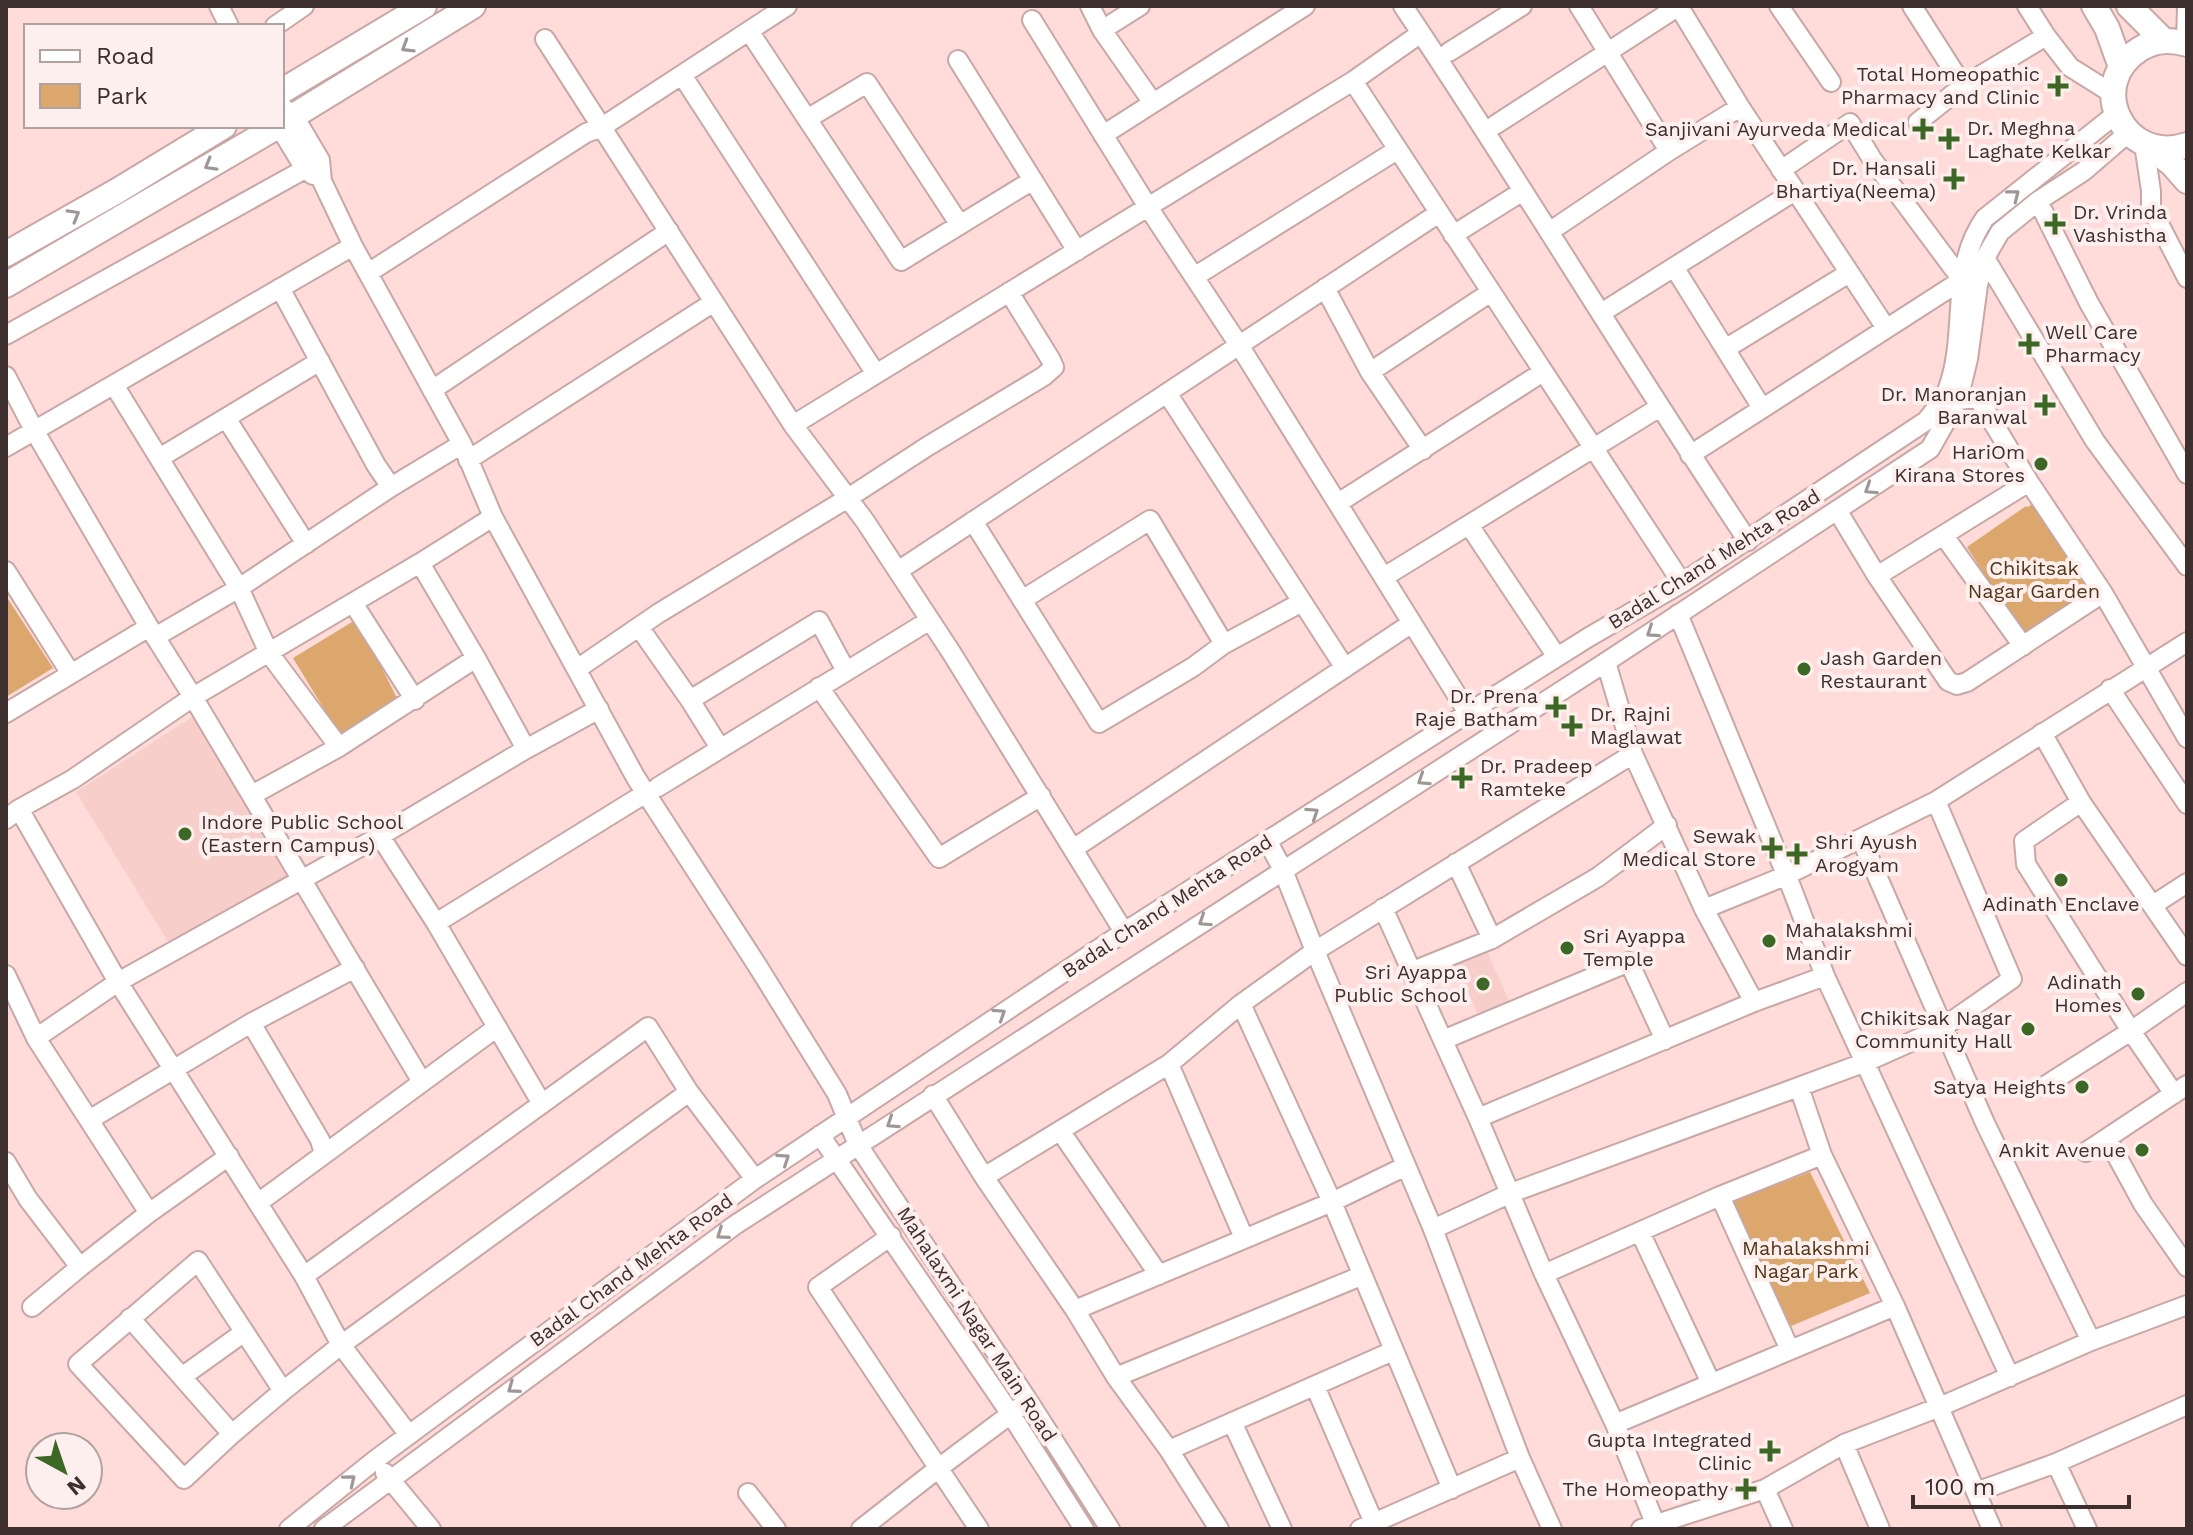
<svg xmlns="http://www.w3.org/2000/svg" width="2193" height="1535" font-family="'Work Sans',sans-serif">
<rect width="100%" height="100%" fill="#ffdcda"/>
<!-- built -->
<path fill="#f8cecb" d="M 198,713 L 293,875 L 172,948 L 76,792 Z
M 1485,947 L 1511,1005 L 1481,1021 L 1455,962 Z"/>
<!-- green -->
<path fill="#dca76c" d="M 2032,504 L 2090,593 L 2024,636 L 1967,547 L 2026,506 L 2028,507 Z
M 6,596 L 53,668 L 6,697 Z
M 357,619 L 399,702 L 341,737 L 293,658 Z
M 1810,1172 L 1870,1293 L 1791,1326 L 1731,1202 Z"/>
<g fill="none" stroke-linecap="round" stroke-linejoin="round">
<!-- minor casing -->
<g stroke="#c8a7a5" stroke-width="22">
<path id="minor" d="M 219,6 L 229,26
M 1090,6 L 1102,30 L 1153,103
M 1403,6 C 1521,182 1630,365 1748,541
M 1579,6 L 1669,151 L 1740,107 L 1886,328
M 1779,6 L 1831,82
M 1912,6 L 1963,86 L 2046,36
M 2027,6 L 2046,36 L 2070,67 L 2113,94
M 1679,7 L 1740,107
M 1032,20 L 1148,207 L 1239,345 L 1468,713
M 275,26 L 304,6
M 1102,30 L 1140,6
M 749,31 L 901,261 L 1033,180
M 545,39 L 793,425 L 865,521 L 951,652 L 1124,932
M 2186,43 L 2187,6
M 1449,52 L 1522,6
M 958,60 L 1077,251
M 682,75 L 876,374
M 1353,81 L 1682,583
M 282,107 L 294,116 L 320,160 L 322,181 L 353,246 L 462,444 L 493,517 L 636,778 L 757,965 L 837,1094 L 858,1145 L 1029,1402 L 1110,1529
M 807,119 L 867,83 L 960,225
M 1918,122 L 1963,86
M 1495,125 L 1679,6
M 279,126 L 305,169 L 313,175
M 1103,135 L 1305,6
M 2144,144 L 2151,191 L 2151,208 L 2187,278
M 2038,201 L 2089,303 L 2187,474
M 1549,232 L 1669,151
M 1453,235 L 1523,191
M 1985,258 L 2095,441 L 2187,566
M 1674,267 L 1762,408
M 368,273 L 586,133 L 602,127 L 787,6
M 1194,277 L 1397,150
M 280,288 L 376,465 L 391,487
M 1325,288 L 1370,372 L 1423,450
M 1601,313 L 1795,191
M 6,335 L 305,169
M 1725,349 L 1849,273
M 1370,372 L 1491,292
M 6,376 L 34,430 L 149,627 L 193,697 L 422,1082
M 114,385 L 239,588 L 269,653 L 339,747
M 432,390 L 669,231
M 1167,393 L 1345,668
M 1958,400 L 1978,398 L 2029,482 L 2103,593 L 2187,738
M 226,418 L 306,544
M 793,425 L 1353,81 L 1421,33
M 6,447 L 353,246
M 1690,455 L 1962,280 L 1872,159 L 1850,123 L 1781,170
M 161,457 L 320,361
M 468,460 L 714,302
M 2029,482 L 1877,576 L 1948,681 L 1957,685 L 1967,682 L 2103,593
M 1338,503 L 1543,372
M 1837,510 L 1877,576
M 973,521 L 1099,723 L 1193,667 L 1224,644 L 1302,602
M 1469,525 L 1557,657
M 1944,536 L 2023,646
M 420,563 L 476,658 L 526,749
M 6,571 L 71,674
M 898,571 L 1439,213
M 1384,577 L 1660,407
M 1022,600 L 1150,520 L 1224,644
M 353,603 L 415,700
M 1678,614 L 1792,889 L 1825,976 L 2010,1377
M 639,627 L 690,700
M 155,637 L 239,588 L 391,487 L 462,444
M 1606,662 L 1633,754 L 1704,909 L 1754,1002
M 577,669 L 659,613 L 848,498 L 928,446 L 1044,376 L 1054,367 L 1051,360 L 1009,292
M 819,687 L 939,858 L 1041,796
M 2110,689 L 2187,804
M 6,713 L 149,627
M 2042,733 L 2081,802 L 2187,956
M 720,748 L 690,700 L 819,621 L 846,671
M 658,787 L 930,620
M 252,795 L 339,747 L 476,658
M 2081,802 L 2024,841 L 2026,864 L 2131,1031 L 2174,1094
M 19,809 L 118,982 L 304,1276 L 341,1345 L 409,1435
M 6,819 L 19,809 L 73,779 L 193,697 L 420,563 L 493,517
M 380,836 L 436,923 L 542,1104
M 1861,839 L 1985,1123 L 2091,1341
M 1268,842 L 1283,870 L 1315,951 L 1433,1229 L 1520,1458 L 1552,1529
M 1073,849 L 1412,623
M 1456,863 L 1492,939
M 2153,905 L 2187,883
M 1383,908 L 1478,1118 L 1544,1274 L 1615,1424 L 1655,1523
M 1704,909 L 1785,876 L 1936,801 L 2187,642
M 436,923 L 646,793
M 1413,971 L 1492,939 L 1598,877 L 1667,825
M 6,975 L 36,1038 L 149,1213
M 1241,1004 L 1332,1202 L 1452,1489
M 251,1023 L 320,1140 L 324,1154
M 36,1038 L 118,982 L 380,836 L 526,749 L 599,709
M 1443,1040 L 1629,962 L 1665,1040
M 1169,1064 L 1244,1238
M 1799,1087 L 1822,1155 L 1895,1306 L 1992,1529
M 2043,1087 L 2131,1031 L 2187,992
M 933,1095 L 984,1177 L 1075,1310 L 1116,1377 L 1169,1450 L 1219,1529
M 1478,1118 L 1754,1002 L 1825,976
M 89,1120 L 251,1023 L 355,968
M 1061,1132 L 1159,1275
M 820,1135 L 1010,1413 L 1084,1529
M 2107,1138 L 2143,1204 L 2187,1267
M 2086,1152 L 2187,1085
M 6,1162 L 28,1199 L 80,1267 L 149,1213 L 229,1156
M 984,1177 L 1169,1064 L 1241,1004 L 1315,951 L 1633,754
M 1720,1196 L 1790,1350
M 258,1203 L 496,1028
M 1433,1229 L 1511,1193 L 1866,1062 L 1942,1028 L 2012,979 L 1936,801
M 1640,1232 L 1711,1383
M 891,1236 L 818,1287 L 979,1529
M 1544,1274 L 1720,1196 L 1822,1155
M 304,1276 L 648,1027 L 689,1092 L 755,1179
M 32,1307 L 80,1267
M 1075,1310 L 1332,1202 L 1406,1166
M 130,1318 L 232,1434 L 184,1479 L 78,1364 L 198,1261 L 283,1391 L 341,1345 L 689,1092
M 183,1376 L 243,1333
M 1116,1377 L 1361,1276
M 1315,1386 L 1374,1523
M 1232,1422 L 1282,1529
M 1615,1424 L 1895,1306
M 232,1434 L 283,1391
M 1844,1444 L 1880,1529
M 1169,1450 L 1393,1351
M 385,1473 L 431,1529
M 1765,1489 L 1783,1529
M 1976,1492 L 2056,1463
M 748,1493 L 776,1529
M 289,1529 L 375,1460 L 755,1179 L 1124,932 L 1479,706 L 1589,637 L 1682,583 L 1926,421 C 1933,412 1943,401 1947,391 C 1969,334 1948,270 1985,218 L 2116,114
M 324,1529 L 735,1225 L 1606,662 L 1930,449 L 1958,400 L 1968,359 L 1978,285 L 1985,258 L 2000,232 L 2038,201 L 2084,171 L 2128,133
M 861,1529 L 940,1467 L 1020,1407
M 1360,1529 L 1520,1458
M 1641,1529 L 1765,1489 L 1844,1444 L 1937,1408 L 2091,1341 L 2187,1305
M 2087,1529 L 2056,1463 L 2187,1405"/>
</g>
<!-- major casing -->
<g stroke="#c8a7a5" stroke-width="28">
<path id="major" d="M 2094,6 L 2107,28 L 2121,67
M 2129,6 L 2164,41
M 2187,44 C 2171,39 2154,40 2140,49 C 2084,84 2124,166 2187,145
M 282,91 L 424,6
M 282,123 L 473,6
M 2150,147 L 2172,164 L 2187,181
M 6,254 L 117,191 L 224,126
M 6,285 L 278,126"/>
</g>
<!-- minor -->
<use href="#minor" stroke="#fff" stroke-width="18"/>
<!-- major -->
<use href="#major" stroke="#fff" stroke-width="24"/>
</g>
<!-- one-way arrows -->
<defs><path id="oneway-chevron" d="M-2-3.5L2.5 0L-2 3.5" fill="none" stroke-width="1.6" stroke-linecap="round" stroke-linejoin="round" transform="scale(2)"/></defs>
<g stroke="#9e9796">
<use href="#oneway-chevron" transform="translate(407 47) rotate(148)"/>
<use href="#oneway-chevron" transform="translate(210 165) rotate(150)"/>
<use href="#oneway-chevron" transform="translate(2014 195) rotate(-38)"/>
<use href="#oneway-chevron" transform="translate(74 215) rotate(-30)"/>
<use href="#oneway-chevron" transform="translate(1870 489) rotate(147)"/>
<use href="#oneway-chevron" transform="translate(1652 632) rotate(146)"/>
<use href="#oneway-chevron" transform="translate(1423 780) rotate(147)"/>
<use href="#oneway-chevron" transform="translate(1313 813) rotate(-33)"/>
<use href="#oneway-chevron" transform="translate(1204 921) rotate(147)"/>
<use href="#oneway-chevron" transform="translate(1000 1014) rotate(-33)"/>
<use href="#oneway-chevron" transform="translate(892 1123) rotate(147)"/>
<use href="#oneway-chevron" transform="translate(784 1159) rotate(-34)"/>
<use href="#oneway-chevron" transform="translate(722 1234) rotate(145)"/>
<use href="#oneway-chevron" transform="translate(513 1388) rotate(144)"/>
<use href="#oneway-chevron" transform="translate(350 1480) rotate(-39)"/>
</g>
<!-- markers -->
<g fill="#3c6724" stroke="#fdefee" stroke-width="3">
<path d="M2054 74h8v8h8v8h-8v8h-8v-8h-8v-8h8z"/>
<path d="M1919 117h8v8h8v8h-8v8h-8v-8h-8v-8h8z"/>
<path d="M1945 127h8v8h8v8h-8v8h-8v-8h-8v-8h8z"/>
<path d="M1950 167h8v8h8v8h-8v8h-8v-8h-8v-8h8z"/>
<path d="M2051 212h8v8h8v8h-8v8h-8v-8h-8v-8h8z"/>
<path d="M2025 332h8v8h8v8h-8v8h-8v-8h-8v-8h8z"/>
<path d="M2041 393h8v8h8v8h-8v8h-8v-8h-8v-8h8z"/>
<circle cx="2041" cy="464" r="8"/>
<circle cx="1804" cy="669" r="8"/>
<path d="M1552 695h8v8h8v8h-8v8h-8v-8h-8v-8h8z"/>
<path d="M1568 714h8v8h8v8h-8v8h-8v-8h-8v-8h8z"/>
<path d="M1458 766h8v8h8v8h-8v8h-8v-8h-8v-8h8z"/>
<circle cx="185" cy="834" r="8"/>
<path d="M1768 836h8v8h8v8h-8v8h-8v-8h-8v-8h8z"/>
<path d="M1793 842h8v8h8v8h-8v8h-8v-8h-8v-8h8z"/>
<circle cx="2061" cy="880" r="8"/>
<circle cx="1769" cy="941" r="8"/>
<circle cx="1567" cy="948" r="8"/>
<circle cx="1483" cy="984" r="8"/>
<circle cx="2138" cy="994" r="8"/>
<circle cx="2028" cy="1029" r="8"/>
<circle cx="2082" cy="1087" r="8"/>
<circle cx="2142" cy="1150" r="8"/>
<path d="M1766 1439h8v8h8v8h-8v8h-8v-8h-8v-8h8z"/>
<path d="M1742 1477h8v8h8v8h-8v8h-8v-8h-8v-8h8z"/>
</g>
<g text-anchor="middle" stroke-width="8" stroke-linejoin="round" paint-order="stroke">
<!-- poi labels -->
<g font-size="20" fill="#3c2f2e" stroke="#fdefee" text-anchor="end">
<text x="2040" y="81">Total Homeopathic<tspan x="2040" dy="23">Pharmacy and Clinic</tspan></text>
<text x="1967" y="135" text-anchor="start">Dr. Meghna<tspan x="1967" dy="23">Laghate Kelkar</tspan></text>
<text x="1907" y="136">Sanjivani Ayurveda Medical</text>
<text x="1936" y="175">Dr. Hansali<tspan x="1936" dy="23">Bhartiya(Neema)</tspan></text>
<text x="2073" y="219" text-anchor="start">Dr. Vrinda<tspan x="2073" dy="23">Vashistha</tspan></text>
<text x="2045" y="339" text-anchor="start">Well Care<tspan x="2045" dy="23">Pharmacy</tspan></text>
<text x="2027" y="401">Dr. Manoranjan<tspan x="2027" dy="23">Baranwal</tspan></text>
<text x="2025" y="459">HariOm<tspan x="2025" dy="23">Kirana Stores</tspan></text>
<text x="1820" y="665" text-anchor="start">Jash Garden<tspan x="1820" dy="23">Restaurant</tspan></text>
<text x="1538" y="703">Dr. Prena<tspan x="1538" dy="23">Raje Batham</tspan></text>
<text x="1590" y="721" text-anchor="start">Dr. Rajni<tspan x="1590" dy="23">Maglawat</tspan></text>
<text x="1480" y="773" text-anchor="start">Dr. Pradeep<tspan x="1480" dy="23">Ramteke</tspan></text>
<text x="201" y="829" text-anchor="start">Indore Public School<tspan x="201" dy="23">(Eastern Campus)</tspan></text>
<text x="1756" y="843">Sewak<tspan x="1756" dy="23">Medical Store</tspan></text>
<text x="1815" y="849" text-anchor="start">Shri Ayush<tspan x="1815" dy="23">Arogyam</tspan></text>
<text x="2061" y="911" text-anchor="middle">Adinath Enclave</text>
<text x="1785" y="937" text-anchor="start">Mahalakshmi<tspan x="1785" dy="23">Mandir</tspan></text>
<text x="1583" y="943" text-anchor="start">Sri Ayappa<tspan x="1583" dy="23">Temple</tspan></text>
<text x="1467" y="979">Sri Ayappa<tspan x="1467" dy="23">Public School</tspan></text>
<text x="2122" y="989">Adinath<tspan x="2122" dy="23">Homes</tspan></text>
<text x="2012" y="1025">Chikitsak Nagar<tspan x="2012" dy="23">Community Hall</tspan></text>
<text x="2066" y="1094">Satya Heights</text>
<text x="2126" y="1157">Ankit Avenue</text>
<text x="1752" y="1447">Gupta Integrated<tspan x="1752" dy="23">Clinic</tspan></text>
<text x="1728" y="1496">The Homeopathy</text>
</g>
<!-- street labels -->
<g font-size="20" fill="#3c2f2e" stroke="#fdefee">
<text transform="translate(1714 559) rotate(-32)" y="7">Badal Chand Mehta Road</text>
<text transform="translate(1167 906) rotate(-33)" y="7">Badal Chand Mehta Road</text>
<text transform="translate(631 1270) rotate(-36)" y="7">Badal Chand Mehta Road</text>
<text transform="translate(977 1324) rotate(57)" y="7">Mahalaxmi Nagar Main Road</text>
</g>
<!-- park labels -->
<g font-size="20" fill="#523717" stroke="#fdefee">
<text x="2034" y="575">Chikitsak<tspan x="2034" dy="23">Nagar Garden</tspan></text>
<text x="1806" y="1255">Mahalakshmi<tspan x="1806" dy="23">Nagar Park</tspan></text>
</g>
</g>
<!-- border -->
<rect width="2193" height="1535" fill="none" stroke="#3c2f2e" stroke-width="16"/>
<!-- legend -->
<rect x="24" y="24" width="260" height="104" fill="#fdefee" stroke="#b0a2a1" stroke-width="2"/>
<rect x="40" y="50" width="40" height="12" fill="#ffffff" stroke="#b0a2a1" stroke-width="2"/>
<text x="96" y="64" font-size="24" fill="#3c2f2e">Road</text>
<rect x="40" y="84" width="40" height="24" fill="#dca76c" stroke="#b0a2a1" stroke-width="2"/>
<text x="96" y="104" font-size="24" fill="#3c2f2e">Park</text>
<!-- north arrow -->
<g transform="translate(64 1471) rotate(140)"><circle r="38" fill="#fdefee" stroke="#b0a2a1" stroke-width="2"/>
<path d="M0-6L14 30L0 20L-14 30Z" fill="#3c6724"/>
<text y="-12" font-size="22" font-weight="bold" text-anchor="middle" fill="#3c2f2e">N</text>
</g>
<!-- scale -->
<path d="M1913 1495v12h216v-12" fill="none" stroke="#3c2f2e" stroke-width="4"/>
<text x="1925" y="1495" font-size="24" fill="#3c2f2e" stroke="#fdefee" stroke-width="6" paint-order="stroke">100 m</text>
</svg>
